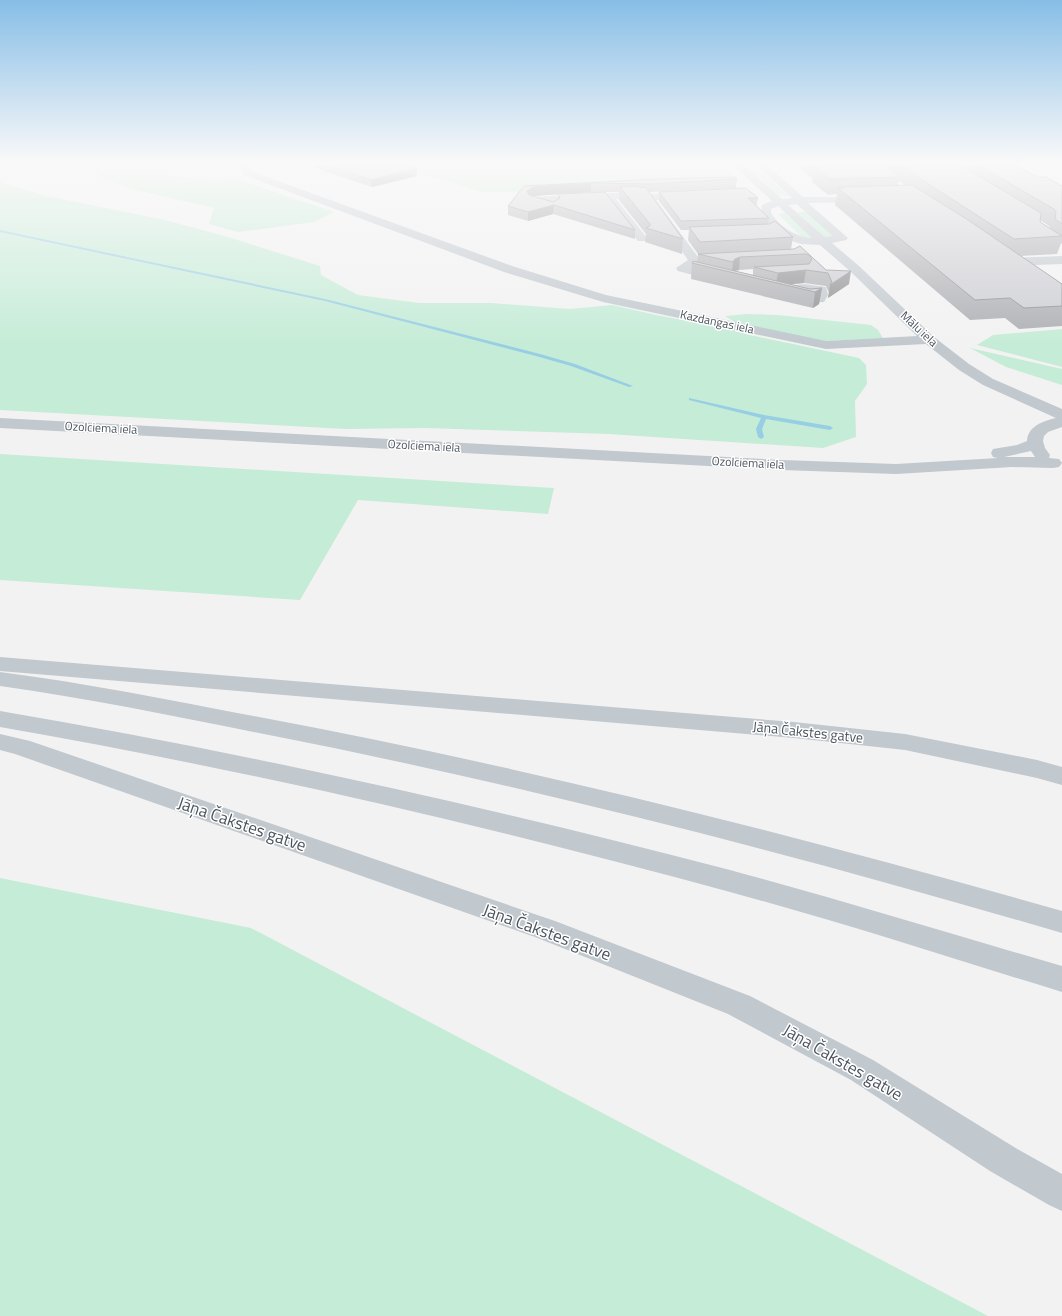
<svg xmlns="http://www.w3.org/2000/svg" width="1062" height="1316" font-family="'Titillium Web',sans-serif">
<rect width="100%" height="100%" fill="#f3f2f2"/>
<!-- green -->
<path fill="#c5ecd7" d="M 88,162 L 151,162 L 186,168 L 167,175 L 217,180 L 234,178 L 334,212 L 314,222 L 238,232 L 209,224 L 214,208 L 131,189 L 103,178 L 83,165 Z
M 389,162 L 720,162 L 740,181 L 536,193 L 482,192 L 390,164 Z
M 741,162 L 751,162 L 789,196 L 779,196 Z
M 0,182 L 47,196 L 165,220 L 228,237 L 320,266 L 321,275 L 358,295 L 419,303 L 491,303 L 570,309 L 612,305 L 656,315 L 731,329 L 750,335 L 859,358 L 866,365 L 867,384 L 855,401 L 856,437 L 823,448 L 608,434 L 425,428 L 346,429 L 0,410 Z
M 797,212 L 808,212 L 833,235 L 832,237 L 825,237 Z
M 785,213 L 814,239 L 803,238 L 778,214 Z
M 748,314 L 778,315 L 871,325 L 878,330 L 883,338 L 825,341 L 738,324 L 725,316 Z
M 1062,329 L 1062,367 L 977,345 L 993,335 Z
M 970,348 L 1062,369 L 1062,385 L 1006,367 Z
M 0,454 L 554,488 L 548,514 L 358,500 L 300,600 L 0,580 Z
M 0,878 L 251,928 L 988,1316 L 0,1316 Z"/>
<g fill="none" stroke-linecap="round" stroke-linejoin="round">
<!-- stream -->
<path fill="#97cee4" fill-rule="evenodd" d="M 0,230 L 325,299 L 540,354 L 575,364 L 633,386 L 629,387 L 571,366 L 536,356 L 325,301 L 0,232 Z
M 689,398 L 764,415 L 830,426 L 833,428 L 830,430 L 766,419 L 762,429 L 764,437 L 761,439 L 758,437 L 756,429 L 761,418 L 689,400 Z"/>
<!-- minor -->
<path fill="#c1c8ce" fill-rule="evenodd" d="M 242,162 L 252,162 L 251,171 L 267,177 L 512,266 L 606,295 L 826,341 L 917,336 L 851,272 L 820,245 L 801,244 L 789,240 L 773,228 L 764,219 L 761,213 L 762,205 L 772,201 L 730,162 L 740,162 L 782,199 L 792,198 L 753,162 L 764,162 L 803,197 L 869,197 L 870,199 L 869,201 L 865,202 L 808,203 L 848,238 L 846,240 L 832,243 L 859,266 L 934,337 L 969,364 L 993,379 L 1062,409 L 1062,427 L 1048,432 L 1044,436 L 1043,441 L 1045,448 L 1050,455 L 1049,458 L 1059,459 L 1062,463 L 1059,467 L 1053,468 L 1012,467 L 896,474 L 782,470 L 0,428 L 0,418 L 782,460 L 896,464 L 998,458 L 993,457 L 991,453 L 993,449 L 1017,445 L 1027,441 C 1028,426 1043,421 1056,418 L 983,385 L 959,370 L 926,344 L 826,349 L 603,302 L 504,272 L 244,175 L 241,169 ZM 797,204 L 801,208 L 833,236 L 825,237 L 788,205 ZM 778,206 L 812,238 C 797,238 779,226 771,213 L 771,209 ZM 1031,451 L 1035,457 L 1004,457 Z
M 631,192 L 648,194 L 694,193 L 695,195 L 694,197 L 690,198 L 656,200 L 701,261 L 693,267 L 724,275 L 726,278 L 724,281 L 720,282 L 678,271 L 676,268 L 688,260 L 646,200 L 631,198 L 616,199 L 648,239 L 646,241 L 638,241 L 605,199 L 550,202 L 553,205 L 548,208 L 529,202 L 528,200 L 533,197 Z
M 1000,254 L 1009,258 L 1062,256 L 1062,264 L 1006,266 L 1002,265 L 994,258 L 996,255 Z
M 804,284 L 826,287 L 828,295 L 824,302 L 808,303 L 787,298 L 786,295 L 787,293 L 776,295 L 771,294 L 770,291 L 771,288 L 776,287 ZM 795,292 L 815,293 L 816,295 L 808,295 Z
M 0,657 L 794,722 L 905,734 L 1037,760 L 1062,767 L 1062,785 L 1037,778 L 905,750 L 794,738 L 0,671 Z
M 0,672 C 87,683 173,701 259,717 C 530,768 797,835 1062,911 L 1062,933 C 797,855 530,786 259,733 C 173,716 87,698 0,686 Z
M 0,711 C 246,753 489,807 730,870 C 841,900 951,934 1062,966 L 1062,992 C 951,958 841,922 730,892 C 489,826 246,770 0,727 Z
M 0,734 L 30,741 L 555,921 L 750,996 L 873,1060 L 1014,1147 L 1062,1174 L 1062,1211 L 1049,1205 L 990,1171 L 851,1080 L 728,1014 L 535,937 L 15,754 L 0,750 Z"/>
</g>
<!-- wall -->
<path fill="#afb0b5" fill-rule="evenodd" d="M 313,162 L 401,162 L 417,168 L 417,176 L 372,187 L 315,168 Z
M 792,162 L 1009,162 L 1037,177 L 1062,186 L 1062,244 L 1061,243 L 1057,254 L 1020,256 L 1062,284 L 1062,326 L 1019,329 L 1005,318 L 970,320 L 835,205 L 837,194 L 828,195 L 812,182 L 813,179 ZM 899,181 L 905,185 L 898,185 ZM 1040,220 L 1049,226 L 1051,229 L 1040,222 Z
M 658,179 L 737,179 L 736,188 L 649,192 L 683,239 L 682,254 L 645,242 L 646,234 L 619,200 L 619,192 L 605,192 L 635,230 L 635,239 L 553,214 L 528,221 L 508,215 L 508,206 L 524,186 ZM 591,192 L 603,192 L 558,194 L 558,198 L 553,202 L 532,196 Z
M 659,192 L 758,198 L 756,207 L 769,218 L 768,224 L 793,237 L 791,249 L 794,249 L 800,246 L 826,270 L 849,284 L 828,298 L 829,293 L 826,286 L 804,283 L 791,284 L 810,289 L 822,288 L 819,304 L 813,308 L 691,279 L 692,263 L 697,262 L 698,254 L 688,240 L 689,230 L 681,230 L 659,201 ZM 753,269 L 753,275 L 735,271 L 739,270 Z"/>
<!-- shaded-wall -->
<path fill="#8f9094" d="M 417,168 L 417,176 L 372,187 L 371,180 Z
M 591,183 L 591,192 L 533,196 L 527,200 L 527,191 L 533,187 Z
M 554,205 L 553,214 L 528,221 L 528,212 Z
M 740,257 L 739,270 L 734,271 L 732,273 L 733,262 L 735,259 Z
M 806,270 L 804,283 L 783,285 L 776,283 L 778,273 Z
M 851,271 L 849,284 L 828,298 L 830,285 Z
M 822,288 L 819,304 L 813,308 L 815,292 Z"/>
<!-- building -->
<path fill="#cccdd3" stroke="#8f9094" d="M 318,162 L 401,162 L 417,168 L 371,180 Z
M 814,162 L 882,162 L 900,177 L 831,179 L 815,166 L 819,166 Z
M 898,162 L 955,162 L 1041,213 L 1040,222 L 1062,236 L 1014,239 L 919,178 Z
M 973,162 L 1009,162 L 1037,177 L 1046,177 L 1062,186 L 1062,224 L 1055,219 L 1056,212 L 1054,209 Z
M 734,177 L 737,179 L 650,184 L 591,183 L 533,187 L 527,191 L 529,195 L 553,202 L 560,198 L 558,194 L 605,192 L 635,230 L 554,205 L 528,212 L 508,206 L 524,186 L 658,179 Z
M 912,185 L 968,220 L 1062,284 L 1062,306 L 1024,308 L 1010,298 L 975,300 L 838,188 L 844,188 L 842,187 Z
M 632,186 L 646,188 L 683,239 L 646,228 L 650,226 L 650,224 L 620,187 Z
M 746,188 L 758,198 L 748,198 L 769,218 L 681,221 L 659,192 Z
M 775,221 L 793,237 L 700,242 L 689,227 L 769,224 Z
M 800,246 L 826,270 L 851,271 L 830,285 L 832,282 L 828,273 L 806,270 L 778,273 L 754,267 L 809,264 L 812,259 L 809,255 L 805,254 L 740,257 L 735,259 L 733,262 L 698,254 L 794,249 Z
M 693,261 L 810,289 L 822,288 L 815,292 L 692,263 Z"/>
<!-- sky -->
<linearGradient id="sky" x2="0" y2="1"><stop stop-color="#87bee6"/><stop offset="0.47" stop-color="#faf9f9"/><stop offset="1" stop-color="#faf9f9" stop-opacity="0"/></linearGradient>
<rect width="1062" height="346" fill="url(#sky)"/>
<g text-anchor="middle" stroke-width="3" stroke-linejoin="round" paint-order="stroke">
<!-- far-street labels -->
<g font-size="12" fill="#4b535d" stroke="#fff">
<text transform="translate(717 322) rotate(12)" y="4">Kazdangas iela</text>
<text transform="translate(919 329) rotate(43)" y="4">Mālu iela</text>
<text transform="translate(101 428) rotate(3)" y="4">Ozolciema iela</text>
<text transform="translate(424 446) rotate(3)" y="4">Ozolciema iela</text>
<text transform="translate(748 463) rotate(3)" y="4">Ozolciema iela</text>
</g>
<!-- street labels -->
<g font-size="14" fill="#4b535d" stroke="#fff">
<text transform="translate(808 732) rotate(6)" y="5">Jāņa Čakstes gatve</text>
</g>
<!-- near-street labels -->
<g font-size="17" fill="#4b535d" stroke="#fff">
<text transform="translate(242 824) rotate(19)" y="6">Jāņa Čakstes gatve</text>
<text transform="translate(547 932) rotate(20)" y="6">Jāņa Čakstes gatve</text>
<text transform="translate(843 1062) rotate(30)" y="6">Jāņa Čakstes gatve</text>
</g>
</g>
</svg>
